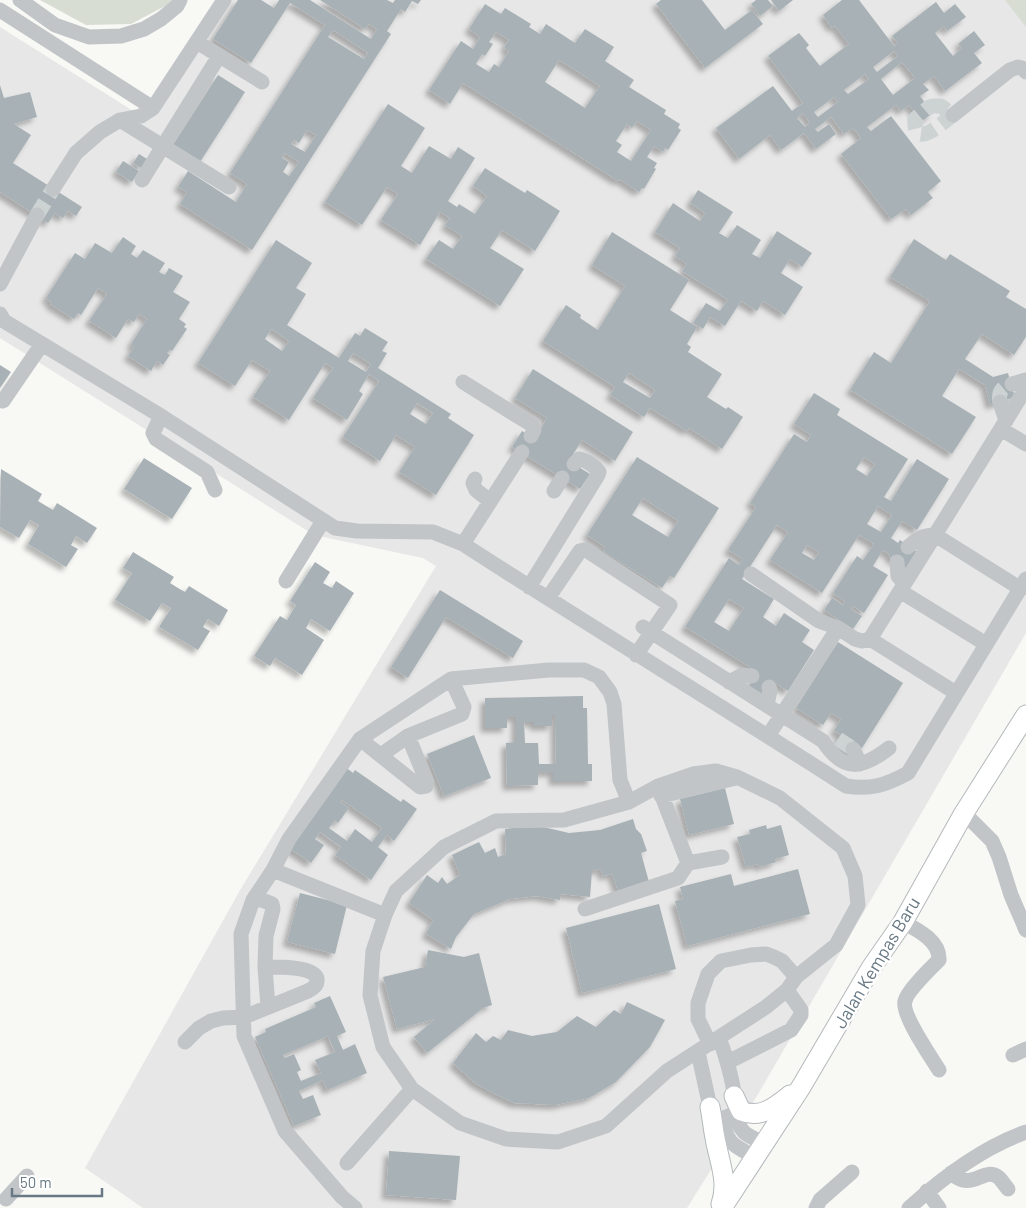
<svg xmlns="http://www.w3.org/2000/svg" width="1026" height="1208" font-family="Barlow,sans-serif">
<defs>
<filter id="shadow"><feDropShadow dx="-4.5" dy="4.5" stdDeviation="2.5" flood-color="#0004"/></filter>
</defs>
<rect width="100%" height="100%" fill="#f8f8f5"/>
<!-- built -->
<path fill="#e6e7e6" d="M 218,0 L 1026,0 L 1026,633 L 754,1101 L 687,1208 L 143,1208 L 85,1168 L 239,892 L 436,566 L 423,558 L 314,535 L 0,338 L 0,27 L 141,116 Z"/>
<!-- green -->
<path fill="#d8ddd4" d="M 40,0 L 172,0 L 169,4 L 131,24 L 86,25 Z
M 1005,0 L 1026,0 L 1026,27 Z"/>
<!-- building -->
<path fill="#a8b1b6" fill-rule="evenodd" filter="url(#shadow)" d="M 238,0 L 261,0 L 274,8 L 279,0 L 310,0 L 371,39 L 377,29 L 369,24 L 365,29 L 320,0 L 387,0 L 393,3 L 395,0 L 421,0 L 418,4 L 412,1 L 405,12 L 401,9 L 387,31 L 391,34 L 252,250 L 180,204 L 187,192 L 178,187 L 188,171 L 236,202 L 247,184 L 230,173 L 325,25 L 290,3 L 251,63 L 213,39 ZM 333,30 L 368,53 L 364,59 L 328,37 ZM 307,130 L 316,135 L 305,152 L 291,144 L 294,140 L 299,143 ZM 285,153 L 299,162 L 289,176 L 283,172 L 289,162 L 282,158 Z
M 661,0 L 702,0 L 725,30 L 752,10 L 763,24 L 705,68 L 656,4 Z
M 756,0 L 768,0 L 773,6 L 760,16 L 751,4 Z
M 771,0 L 793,0 L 779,11 Z
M 842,0 L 859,0 L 894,46 L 898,43 L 892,36 L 936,2 L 944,13 L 955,4 L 966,17 L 947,31 L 944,26 L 935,33 L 953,56 L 962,48 L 958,44 L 974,31 L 985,45 L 974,53 L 982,63 L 945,91 L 934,76 L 923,84 L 929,90 L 920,96 L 933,113 L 922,121 L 909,105 L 901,111 L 896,105 L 867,127 L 871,131 L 891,116 L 941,181 L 928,192 L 933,198 L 911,215 L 906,209 L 891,219 L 841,154 L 861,138 L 853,128 L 844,134 L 831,117 L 815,129 L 818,132 L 829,124 L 836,134 L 816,149 L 804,133 L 781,150 L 770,135 L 739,159 L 716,128 L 773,86 L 792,111 L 803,103 L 768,56 L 799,33 L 809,45 L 806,48 L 820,66 L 849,44 L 835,26 L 832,28 L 823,15 ZM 894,51 L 898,56 L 877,72 L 873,67 ZM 902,62 L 915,78 L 893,95 L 881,79 ZM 865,74 L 869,79 L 848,94 L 844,90 ZM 834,97 L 838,102 L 818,117 L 814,112 ZM 803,113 L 810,123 L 805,127 L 797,118 Z
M 485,4 L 501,14 L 505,8 L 531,24 L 529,27 L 540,34 L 546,24 L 575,43 L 585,29 L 614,47 L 605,61 L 634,80 L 629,87 L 666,110 L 664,114 L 680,124 L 678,128 L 681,130 L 668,150 L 665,148 L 663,152 L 654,146 L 647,157 L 657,163 L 654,168 L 656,169 L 644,189 L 642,188 L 639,192 L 619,179 L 618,181 L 463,83 L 450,104 L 429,90 L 461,41 L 473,49 L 480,37 L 469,29 ZM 496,32 L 509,40 L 504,48 L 509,51 L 499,67 L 494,64 L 489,72 L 476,64 L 482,54 L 485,56 L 493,44 L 489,42 ZM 559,60 L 600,86 L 585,108 L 545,82 ZM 637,121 L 651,130 L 631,161 L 617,152 L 622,145 L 616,141 L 627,124 L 632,128 Z
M 218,75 L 245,92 L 200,162 L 173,145 Z
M 0,85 L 4,98 L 30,92 L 37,117 L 14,124 L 31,135 L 13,163 L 82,207 L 76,216 L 68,211 L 63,218 L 55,213 L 48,223 L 0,192 Z
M 388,104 L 425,128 L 401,166 L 412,173 L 429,146 L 451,159 L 458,147 L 475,158 L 448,201 L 457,207 L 459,204 L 475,214 L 487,196 L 473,186 L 485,168 L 525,193 L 527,190 L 560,211 L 535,251 L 502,230 L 490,248 L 524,269 L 500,306 L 426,259 L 439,240 L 453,249 L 462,236 L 445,225 L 450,218 L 440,212 L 420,245 L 381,220 L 398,194 L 387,187 L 362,225 L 325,202 Z
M 139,154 L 147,159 L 141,168 L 133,163 Z
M 123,161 L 139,171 L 132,182 L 116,172 Z
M 698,190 L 733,212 L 719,233 L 728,238 L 737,225 L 761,240 L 752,254 L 760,258 L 777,231 L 812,253 L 802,267 L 790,259 L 781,273 L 803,287 L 785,315 L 763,301 L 757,311 L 741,301 L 725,326 L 710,317 L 703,329 L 693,323 L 706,303 L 720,311 L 728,300 L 682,271 L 687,264 L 675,256 L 680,248 L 655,232 L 673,203 L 700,221 L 705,213 L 690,203 Z
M 612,232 L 689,280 L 670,310 L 697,327 L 687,344 L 691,347 L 688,352 L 722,374 L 707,397 L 726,409 L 728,407 L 743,417 L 722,449 L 689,428 L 687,431 L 650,408 L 644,417 L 610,395 L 615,387 L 543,341 L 566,305 L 581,315 L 580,318 L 598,330 L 625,286 L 592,265 ZM 629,373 L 655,390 L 650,398 L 623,382 Z
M 123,237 L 136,246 L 131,254 L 137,258 L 143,250 L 165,263 L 159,272 L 165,275 L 169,268 L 183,276 L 173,292 L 190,302 L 179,319 L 186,324 L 184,327 L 187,329 L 172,351 L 170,350 L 167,353 L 170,355 L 163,365 L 157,361 L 151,371 L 128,356 L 134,347 L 131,344 L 147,319 L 139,314 L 134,322 L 128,319 L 116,338 L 89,321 L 107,294 L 98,288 L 81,315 L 78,313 L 74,319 L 50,304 L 51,302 L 46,298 L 75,253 L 85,259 L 95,243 L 112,253 Z
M 914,239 L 946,260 L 950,254 L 1010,291 L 1006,297 L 1026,309 L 1026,337 L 1014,355 L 982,334 L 965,359 L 993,377 L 1008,373 L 1015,397 L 990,405 L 985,385 L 959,369 L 942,396 L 976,417 L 952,454 L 850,390 L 874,352 L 891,363 L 930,301 L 890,277 Z
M 276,240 L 312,263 L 296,288 L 306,294 L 287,325 L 339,358 L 355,333 L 360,336 L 365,328 L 388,342 L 382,351 L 387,353 L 378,368 L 451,414 L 448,418 L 474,435 L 436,495 L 399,472 L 415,447 L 396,435 L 380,461 L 343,437 L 379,381 L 369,374 L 359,391 L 363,394 L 347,420 L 313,398 L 333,368 L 325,363 L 289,420 L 253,397 L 270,371 L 252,360 L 235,386 L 198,363 ZM 271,329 L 289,341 L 282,351 L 265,339 ZM 353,353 L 371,364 L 366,372 L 348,361 ZM 417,403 L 433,413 L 426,424 L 410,414 Z
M 0,365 L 11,372 L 0,388 Z
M 533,369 L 633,432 L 615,461 L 582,440 L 569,461 L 590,474 L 580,489 L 512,447 L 522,431 L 535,439 L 547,418 L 515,398 Z
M 814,393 L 840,409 L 837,415 L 908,459 L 884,497 L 891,501 L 917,459 L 949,479 L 917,530 L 902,521 L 891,538 L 898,543 L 900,540 L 919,553 L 908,569 L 889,557 L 890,555 L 883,550 L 873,566 L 888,575 L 864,613 L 853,606 L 851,609 L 862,616 L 853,629 L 824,610 L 832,598 L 843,605 L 845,601 L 833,593 L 857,556 L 863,560 L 874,544 L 859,535 L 822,593 L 770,560 L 788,532 L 777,525 L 742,579 L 774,599 L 763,617 L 776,626 L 784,613 L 810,630 L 802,642 L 814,650 L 788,691 L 773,682 L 763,697 L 748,687 L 758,672 L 685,627 L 729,558 L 739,565 L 743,559 L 728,550 L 756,507 L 750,503 L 794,434 L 807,442 L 811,435 L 794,424 ZM 864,457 L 875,464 L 867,476 L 856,469 ZM 878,506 L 892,515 L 881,532 L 867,524 ZM 807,545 L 819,552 L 814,560 L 802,553 ZM 729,599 L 744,608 L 729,631 L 714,622 Z
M 637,457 L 719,508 L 674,578 L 670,576 L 662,588 L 603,551 L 605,547 L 587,535 ZM 643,498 L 678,521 L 668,537 L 632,515 Z
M 144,458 L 192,488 L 172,519 L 124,489 Z
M 1,469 L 42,494 L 38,501 L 53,510 L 57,503 L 97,528 L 87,543 L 76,536 L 71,545 L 78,549 L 66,567 L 28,544 L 39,525 L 30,520 L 19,538 L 0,527 Z
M 133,552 L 174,577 L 170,583 L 178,588 L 185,592 L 189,586 L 228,610 L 219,626 L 208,619 L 203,627 L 210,631 L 198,650 L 159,627 L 171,608 L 162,603 L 150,621 L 115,600 L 132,573 L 123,568 Z
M 315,562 L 330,572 L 323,583 L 332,588 L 336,581 L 354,593 L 330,631 L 311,619 L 306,628 L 324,640 L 302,675 L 275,658 L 270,666 L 254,656 L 280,616 L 287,620 L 296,605 L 290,601 Z
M 440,590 L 523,641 L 513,658 L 446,617 L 408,678 L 391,667 Z
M 838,642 L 903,683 L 862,748 L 856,745 L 848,758 L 832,748 L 841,735 L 834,731 L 841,719 L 831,713 L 823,725 L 796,708 Z
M 583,696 L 583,708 L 587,708 L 588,764 L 592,764 L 592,781 L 553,781 L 553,772 L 538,772 L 538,785 L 507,786 L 506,743 L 516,742 L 516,717 L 507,717 L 507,728 L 485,728 L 485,698 ZM 552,715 L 555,715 L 556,764 L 539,764 L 538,743 L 525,743 L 524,722 L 534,722 L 534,726 L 552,726 Z
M 474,735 L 491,778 L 444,796 L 427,754 Z
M 344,766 L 353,773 L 355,770 L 401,802 L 403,799 L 417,809 L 394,841 L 387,835 L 378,847 L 388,855 L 371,880 L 335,855 L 341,847 L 320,832 L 315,839 L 324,845 L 311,863 L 286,846 ZM 342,800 L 382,828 L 372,842 L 355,829 L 347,841 L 329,828 L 335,820 L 338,823 L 349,808 L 340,802 Z
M 725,788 L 734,824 L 689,835 L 680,799 Z
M 633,819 L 636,829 L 641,834 L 647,851 L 641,853 L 649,882 L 618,891 L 612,874 L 603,876 L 601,869 L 592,871 L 590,897 L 561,894 L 560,900 L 537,896 L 510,899 L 474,914 L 456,937 L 451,949 L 426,934 L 433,920 L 409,903 L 427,875 L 438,883 L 442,877 L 447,884 L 460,875 L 452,855 L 479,842 L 485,853 L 495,848 L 498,857 L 506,854 L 505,829 L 535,825 L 569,833 L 600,830 Z
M 766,825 L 767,829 L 781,825 L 789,855 L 775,859 L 776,862 L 759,867 L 758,864 L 746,867 L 737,837 L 750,834 L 749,830 Z
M 798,869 L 810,914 L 687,946 L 675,901 L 683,899 L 680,887 L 731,874 L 734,886 Z
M 300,893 L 347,905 L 335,954 L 287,942 Z
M 659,904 L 676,969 L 582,993 L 566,928 Z
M 428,950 L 464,957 L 479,953 L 492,1005 L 483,1008 L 427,1053 L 414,1037 L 435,1019 L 397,1029 L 383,977 L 425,967 Z
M 330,996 L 346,1032 L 337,1036 L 343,1050 L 355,1044 L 367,1073 L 327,1090 L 323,1080 L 299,1091 L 303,1099 L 313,1095 L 321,1115 L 294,1126 L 255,1037 L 266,1032 L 265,1029 L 316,1007 L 314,1003 ZM 328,1036 L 335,1052 L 315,1060 L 321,1073 L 301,1081 L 297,1072 L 301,1070 L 294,1054 L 285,1058 L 283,1055 Z
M 627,1002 L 665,1020 L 650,1047 L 616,1082 L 589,1098 L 555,1105 L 514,1103 L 493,1093 L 475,1083 L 453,1063 L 476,1033 L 486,1042 L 493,1036 L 501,1040 L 508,1030 L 532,1036 L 557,1032 L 577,1016 L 596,1027 L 614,1010 L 621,1014 Z
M 389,1151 L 460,1156 L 456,1200 L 386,1195 Z"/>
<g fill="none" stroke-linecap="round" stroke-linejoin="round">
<!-- minor-tunnel -->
<path stroke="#cdd2d3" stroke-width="15" stroke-dasharray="15 8" stroke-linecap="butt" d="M 933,106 L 941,106 L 953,115 C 943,122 913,152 915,119 L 929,107 Z
M 37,215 L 53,189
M 1000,402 C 998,391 1002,387 1012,384
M 838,739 L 853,749"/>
<!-- major casing -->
<g stroke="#b4b9bc" stroke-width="21">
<path id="major" d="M 734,1096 L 741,1111 C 761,1119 775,1107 790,1095
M 710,1107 C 712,1117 713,1128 715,1138 C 719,1161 729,1182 721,1204
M 722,1208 L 801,1087 L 871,968 L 903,922 L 964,813 L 1026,715"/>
</g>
<!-- minor -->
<path stroke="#c1c5c8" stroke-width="15" d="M 20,0 L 55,25 L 89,37 L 121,36 L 144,29 L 161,19 L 177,6 L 180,0
M 0,10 L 153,108
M 197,42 L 262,82
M 953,115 L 1010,70 L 1018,67 L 1022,68 L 1026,72
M 120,120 L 229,187
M 142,180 L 219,56
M 53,189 L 76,153 L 100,132 L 120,120 L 141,116 L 153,108 L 224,0
M 0,284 L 37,215
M 0,314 L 4,321 L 161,416 L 335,528 L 357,531 L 433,532 L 463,544 C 589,626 719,704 846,786 C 871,790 886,785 908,773 L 1026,579
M 463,382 L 532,425 L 534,430 L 531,436
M 1012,384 L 1026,380
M 3,401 L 42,344
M 1000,402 L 1006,421
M 161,416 L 153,433 L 156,439 L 207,472 L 215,490
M 1001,429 L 1026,444
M 475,479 L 473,483 L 476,490 L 490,501
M 554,491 L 562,478
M 463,544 L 522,452
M 908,547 C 917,539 923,535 935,535 L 1026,388
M 897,562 L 898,576 L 904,583
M 751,574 L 819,621 L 838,628 L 855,639 L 862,641 L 870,639 L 935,535 L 1021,589
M 286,581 L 323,521
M 529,587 L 598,475 L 599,472 C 595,466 586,460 579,459 L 574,464
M 900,591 L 986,644
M 548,598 L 580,551 L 586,550 L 670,605 L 636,655
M 643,627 L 823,741 C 844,773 862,769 889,748
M 870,639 L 956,693
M 729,682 L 742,675 L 752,676
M 767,705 L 770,690 L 769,687
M 768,736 L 838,628
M 360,739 L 420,787 L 426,786 L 427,782 L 408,736
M 853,749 L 860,764
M 381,755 L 408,736 L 462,714 L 464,707 L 451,679
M 716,771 L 737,777 L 780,798 L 843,848 L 855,876 L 858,905 L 836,945 L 796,977 L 787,990 L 766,1007 L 667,1071 L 606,1126 L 558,1142 L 506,1139 L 460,1123 L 412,1089 L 383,1047 L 370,995 L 373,951 L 385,915 L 396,891 L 444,847 L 496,821 L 564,820 L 629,802 L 658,786 L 693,774 Z
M 661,796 L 736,778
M 964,813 L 992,841 L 999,857 L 1011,895 L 1026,930
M 688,863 L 722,857
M 273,870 L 385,915
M 253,900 L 262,900 L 272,904 L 273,909 L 266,936 L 265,967
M 585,909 L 678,878 L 688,863 L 658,786
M 903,922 C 918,930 940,941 939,960 C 931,968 907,991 905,1001 C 901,1014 931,1057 939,1070
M 719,1038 C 725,1053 739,1098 734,1114 C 742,1134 744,1134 764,1143
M 185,1042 L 199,1028 L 211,1021 L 223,1018 L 244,1017 L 308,991 C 312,989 318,985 317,979 C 315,966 276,967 265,967 L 268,1007
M 710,1044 L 698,1019 L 698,1003 L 708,974 L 721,961 L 751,955 L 766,954 L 774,957 L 782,961 L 796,977
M 698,1052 L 710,1107 L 715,1118 L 721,1119 L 734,1114
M 1013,1055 L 1026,1049
M 728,1062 L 791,1030 L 801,1015 L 801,1010 L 787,990
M 721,1119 C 729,1145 731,1144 755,1157
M 347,1163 L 412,1089
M 951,1173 C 973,1193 983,1166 998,1177 C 1002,1180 1005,1186 1008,1189
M 927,1191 L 939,1208
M 6,1199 L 27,1176
M 355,1208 L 342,1197 L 285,1131 L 244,1036 L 241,934 L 253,900 L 273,870 L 289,839 L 360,739 L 451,679 L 549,670 L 584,670 L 599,677 L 610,692 L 614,704 L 620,780 L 629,802
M 816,1208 L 820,1200 L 852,1172
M 909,1208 C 942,1178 984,1147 1026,1132"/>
<!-- major -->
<use href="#major" stroke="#fff" stroke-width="19"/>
</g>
<g text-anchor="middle" stroke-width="5" stroke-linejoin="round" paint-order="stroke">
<!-- street labels -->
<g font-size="18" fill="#687985" stroke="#fff">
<text transform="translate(877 963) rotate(-59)" y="6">Jalan Kempas Baru</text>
</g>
</g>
<!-- scale -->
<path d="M12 1188v8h90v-8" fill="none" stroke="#687985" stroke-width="2.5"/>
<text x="20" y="1188" font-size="15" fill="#687985" stroke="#ffffff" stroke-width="4" paint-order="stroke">50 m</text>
</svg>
